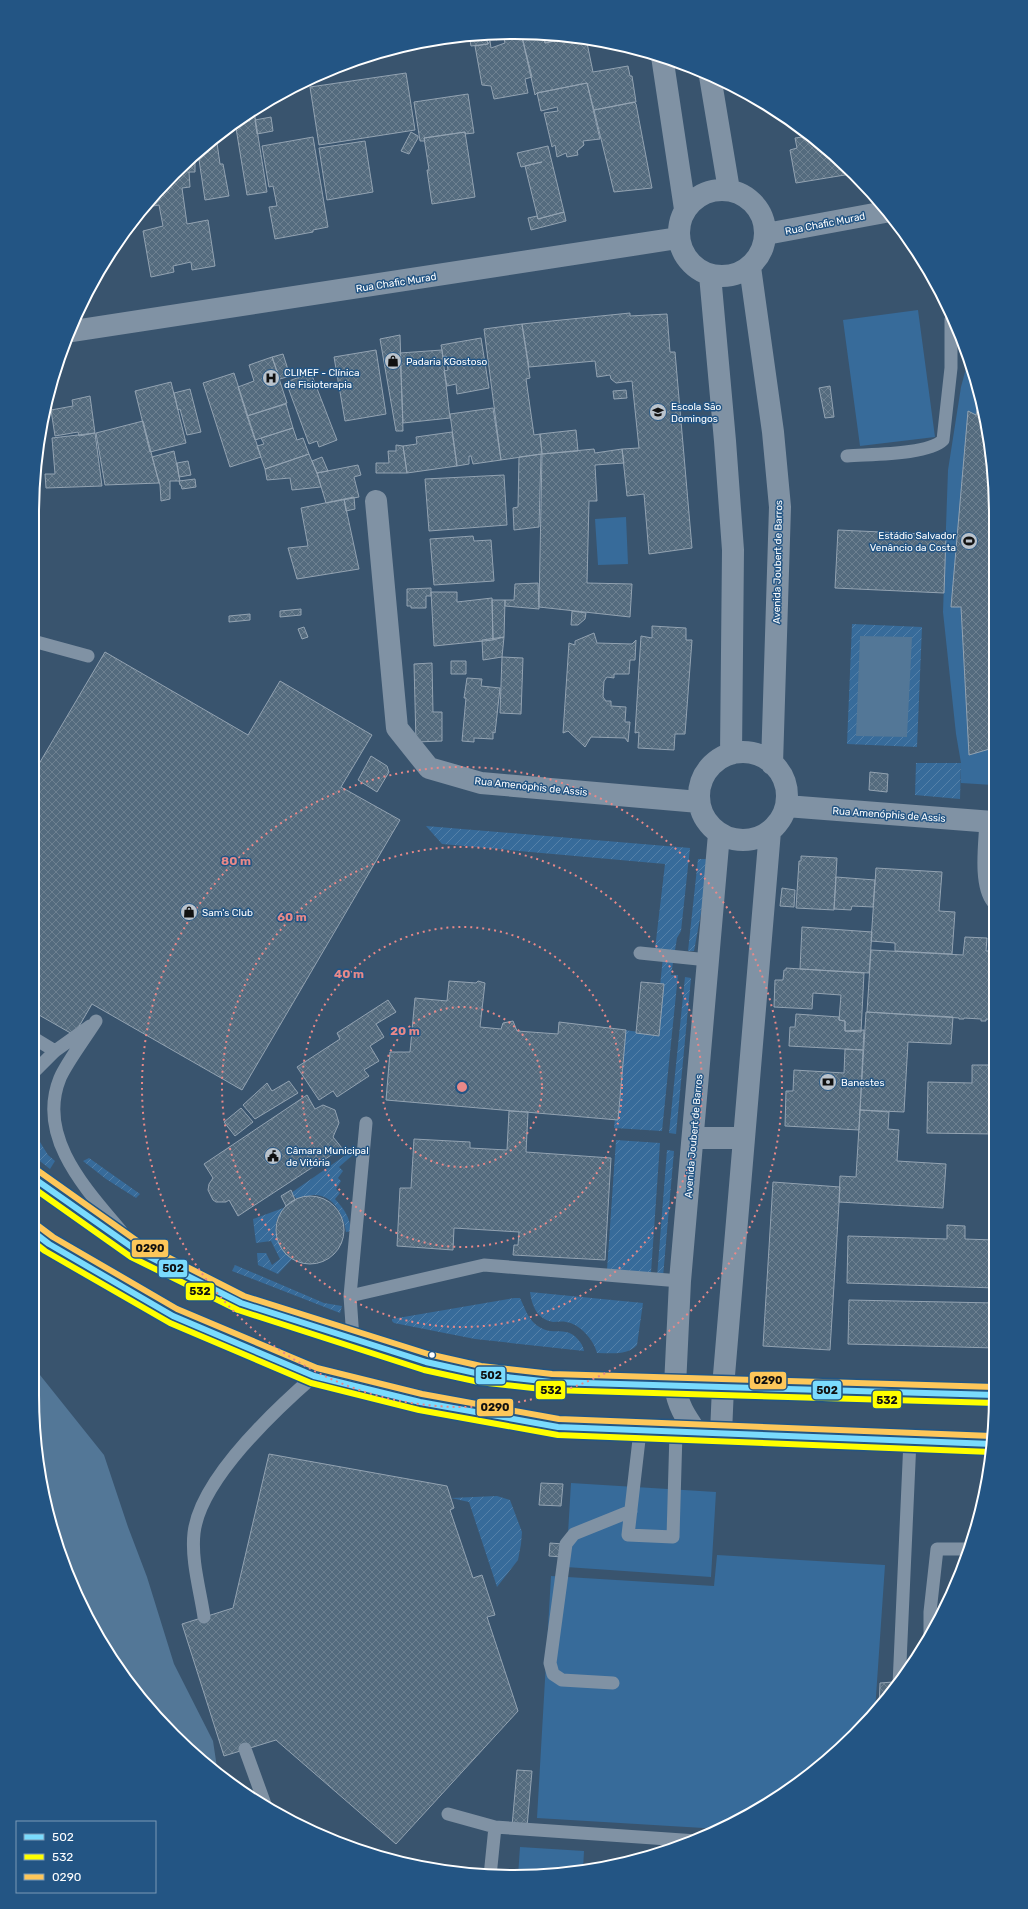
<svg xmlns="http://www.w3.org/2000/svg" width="1028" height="1909" font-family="Rubik,sans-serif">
<defs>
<pattern id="garden-furrows" width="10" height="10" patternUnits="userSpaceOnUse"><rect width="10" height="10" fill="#376b9a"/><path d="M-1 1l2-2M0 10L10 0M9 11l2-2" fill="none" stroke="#5581a9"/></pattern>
<pattern id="building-cross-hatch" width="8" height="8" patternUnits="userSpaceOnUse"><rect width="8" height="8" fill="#546b7e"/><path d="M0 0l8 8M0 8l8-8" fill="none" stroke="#6e8191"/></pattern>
</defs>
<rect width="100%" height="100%" fill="#39546e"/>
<!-- garden -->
<path fill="url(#garden-furrows)" d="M 852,624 L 922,627 L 917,747 L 847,744 Z
M 916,763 L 961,763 L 960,799 L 915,795 Z
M 426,826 L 690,848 L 681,931 L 677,938 L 671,975 L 678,975 L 662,1131 L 614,1128 L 624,1030 L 655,1034 L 663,957 L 655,949 L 665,864 L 442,844 Z
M 698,859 L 711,859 L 694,951 L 688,951 Z
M 685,977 L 691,978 L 676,1134 L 669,1133 Z
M 32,1129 L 48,1155 L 55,1161 L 50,1169 L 32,1155 Z
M 616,1140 L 660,1143 L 651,1273 L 607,1270 Z
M 353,1150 L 354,1154 L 339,1167 L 343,1171 L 338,1178 L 341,1181 L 336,1189 L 340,1193 L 335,1199 C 344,1209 350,1217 351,1231 L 346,1232 C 344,1215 333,1194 313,1195 C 308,1196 302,1198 297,1199 L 291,1193 Z
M 667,1150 L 674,1151 L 663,1277 L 657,1277 Z
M 89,1158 L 140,1194 L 136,1198 L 106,1179 L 83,1161 Z
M 286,1207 C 283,1211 278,1215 277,1220 C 272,1236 281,1249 292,1259 L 278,1274 L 258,1265 L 257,1253 L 266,1253 L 272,1265 L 280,1259 L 271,1241 L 256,1243 L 253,1219 Z
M 235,1265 L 324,1303 L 342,1306 L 340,1313 L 232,1271 Z
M 530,1292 L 643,1303 L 637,1345 C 627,1356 611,1353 597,1353 C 594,1340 580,1324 566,1322 C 562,1321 557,1322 553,1322 C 537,1319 532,1306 530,1292 Z
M 514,1298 L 520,1298 C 526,1310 528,1321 541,1328 C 550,1333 557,1330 566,1332 C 574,1333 583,1343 584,1351 L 475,1339 L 394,1323 L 392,1321 L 392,1319 Z
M 497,1496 L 510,1500 L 522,1532 L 521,1544 L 518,1560 L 497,1587 L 469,1502 L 451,1498 Z"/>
<!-- pitch -->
<path fill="#376b9a" d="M 918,310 L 935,437 L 860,446 L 843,320 Z
M 969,357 L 992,451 L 993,785 L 961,783 L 961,763 L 956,734 L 943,612 L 948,470 L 961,387 Z
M 626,517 L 628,564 L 598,565 L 595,519 Z
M 571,1483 L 716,1492 L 711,1577 L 566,1567 Z
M 717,1555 L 885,1565 L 875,1711 L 832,1757 L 782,1796 L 720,1829 L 537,1818 L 551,1576 L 714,1586 Z
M 520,1847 L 584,1851 L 583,1870 L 546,1876 L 518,1876 Z"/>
<!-- water -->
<path fill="#537797" d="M 860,636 L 912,637 L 907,737 L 856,736 Z
M 32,1365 L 104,1455 L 128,1527 L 147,1577 L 174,1664 L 213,1741 L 218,1774 L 196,1757 L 132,1689 L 96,1636 L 58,1550 L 41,1489 L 32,1395 Z"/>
<!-- building -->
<path fill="url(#building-cross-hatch)" stroke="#93a3b2" d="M 485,33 L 488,44 L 471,46 L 469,35 Z
M 495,33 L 511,34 L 496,40 Z
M 534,35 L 543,35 L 545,43 L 578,36 L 586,38 L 593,72 L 628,66 L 630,76 L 632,76 L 636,102 L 594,110 L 587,83 L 537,93 L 535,95 L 522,37 Z
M 543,35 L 577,36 L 578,36 L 545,43 Z
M 522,37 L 532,77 L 525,79 L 528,93 L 494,99 L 491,86 L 482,85 L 475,46 L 488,44 L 490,41 L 491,48 L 505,43 L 504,39 Z
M 604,42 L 613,45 L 605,46 Z
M 406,73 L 415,130 L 319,145 L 310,87 Z
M 587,83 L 600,139 L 583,141 L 584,145 L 577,151 L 578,155 L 567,157 L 566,153 L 557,157 L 555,145 L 552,147 L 544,113 L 558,111 L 557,107 L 541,111 L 537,93 Z
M 468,94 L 474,133 L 465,134 L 465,132 L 424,138 L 425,141 L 420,141 L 414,102 Z
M 634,102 L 636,104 L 652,188 L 614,192 L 594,110 Z
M 254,111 L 267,192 L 247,195 L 235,122 Z
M 271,117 L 273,131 L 257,134 L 255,120 Z
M 411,132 L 418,136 L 418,138 L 409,154 L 401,151 Z
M 465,132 L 475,197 L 432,204 L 427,170 L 429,170 L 424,138 Z
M 216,136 L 220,164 L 223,164 L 229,196 L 205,200 L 198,153 Z
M 809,136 L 832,152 L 851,174 L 796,183 L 790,150 L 797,148 L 795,138 Z
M 313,137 L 328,227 L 313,230 L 313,232 L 275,239 L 269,207 L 277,206 L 273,186 L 269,187 L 262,146 Z
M 365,141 L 373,192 L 327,200 L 319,148 Z
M 548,146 L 564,212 L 538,219 L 525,166 L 542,162 L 521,167 L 517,153 Z
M 195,156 L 195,172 L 189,172 L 190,187 L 182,188 L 187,224 L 208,220 L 215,266 L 192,270 L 191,262 L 173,266 L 174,272 L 151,277 L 143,231 L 163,226 L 159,205 L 147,207 L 145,205 L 151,196 Z
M 564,212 L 566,221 L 531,230 L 528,218 L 537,216 L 538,219 Z
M 630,313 L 630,316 L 667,314 L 670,352 L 675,352 L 692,548 L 649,554 L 644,494 L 627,496 L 622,449 L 639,448 L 632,381 L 616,383 L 611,379 L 610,375 L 597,377 L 595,361 L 529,367 L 522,324 Z
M 522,324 L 530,378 L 526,379 L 534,435 L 540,434 L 542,454 L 501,460 L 484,329 Z
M 400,335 L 403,431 L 396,431 L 380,339 Z
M 481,338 L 489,388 L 457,394 L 456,384 L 447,386 L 444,371 L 448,370 L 446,356 L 443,357 L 441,345 Z
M 376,350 L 386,414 L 345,421 L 334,357 Z
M 442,350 L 450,418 L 403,423 L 400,353 Z
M 283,354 L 290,376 L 280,379 L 272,357 Z
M 272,357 L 287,403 L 247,416 L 238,387 L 254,381 L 249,365 Z
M 234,373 L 261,457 L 230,467 L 203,383 Z
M 311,373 L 337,440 L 319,447 L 317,441 L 309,444 L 286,382 Z
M 171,382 L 186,443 L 150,452 L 135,391 Z
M 830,386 L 834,417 L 825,418 L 819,388 Z
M 190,389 L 201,432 L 187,435 L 180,409 L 178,410 L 174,393 Z
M 626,390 L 627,398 L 614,399 L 613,391 Z
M 90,396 L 95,433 L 79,436 L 78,432 L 55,436 L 51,410 L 73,406 L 72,400 Z
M 980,399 L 992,451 L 993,748 L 969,755 L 961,607 L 951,607 L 968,411 L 976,415 Z
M 286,404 L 293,428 L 255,440 L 247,416 Z
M 493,408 L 501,460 L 473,464 L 471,456 L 469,456 L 469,464 L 457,466 L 450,414 Z
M 143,421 L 159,483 L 105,485 L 96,433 Z
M 293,428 L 297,440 L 303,438 L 309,454 L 265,469 L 257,446 L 264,444 L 261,438 Z
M 576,430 L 578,451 L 542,454 L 540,434 Z
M 452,432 L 457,466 L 407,473 L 403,446 L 417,444 L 416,437 Z
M 95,433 L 102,486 L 46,488 L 45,474 L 55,474 L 52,438 Z
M 396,445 L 403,446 L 407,473 L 376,473 L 376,463 L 389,463 L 388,451 L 396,451 Z
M 594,449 L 595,453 L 622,449 L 624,463 L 595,465 L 597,501 L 589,501 L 587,583 L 632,584 L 630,617 L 539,607 L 542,454 Z
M 174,451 L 180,481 L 170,481 L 170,499 L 161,501 L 160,485 L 152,457 Z
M 309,454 L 318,476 L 321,487 L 292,490 L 290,478 L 267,480 L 265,469 Z
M 541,454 L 539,527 L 514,530 L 513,508 L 518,507 L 519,457 Z
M 322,457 L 328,471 L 317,473 L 312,461 Z
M 188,461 L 191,475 L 179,477 L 177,463 Z
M 358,465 L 361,475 L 354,477 L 359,497 L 326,503 L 317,473 Z
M 504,475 L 507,525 L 429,531 L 425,479 Z
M 195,479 L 196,487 L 182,489 L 181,485 L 180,485 L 179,481 Z
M 354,497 L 355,509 L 346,511 L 344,499 Z
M 344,499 L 359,569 L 297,579 L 288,548 L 308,546 L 301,508 Z
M 838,530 L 946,535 L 944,593 L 835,588 Z
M 473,536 L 474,541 L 491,540 L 494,581 L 434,585 L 430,539 Z
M 538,583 L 539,609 L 505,606 L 505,600 L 514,600 L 515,584 Z
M 431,588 L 431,596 L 426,596 L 426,608 L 411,608 L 411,606 L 407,606 L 407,589 Z
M 431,592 L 457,592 L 457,602 L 492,598 L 493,640 L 434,646 Z
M 492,600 L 505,600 L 504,637 L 493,640 Z
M 301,609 L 301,615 L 280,617 L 280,611 Z
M 572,611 L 586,613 L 585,619 L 578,625 L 571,625 Z
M 250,614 L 250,620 L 229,622 L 229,616 Z
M 652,626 L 686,628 L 686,640 L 692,640 L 685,734 L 675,734 L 674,750 L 638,748 L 639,732 L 635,733 L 641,636 L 652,638 Z
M 304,627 L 308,637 L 302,639 L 298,629 Z
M 594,633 L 597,643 L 632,644 L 636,640 L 635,660 L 630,660 L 629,674 L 614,674 L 614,678 L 607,677 L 604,681 L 603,697 L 606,701 L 611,701 L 611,706 L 626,707 L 625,722 L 630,722 L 628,742 L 625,738 L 591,737 L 585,747 L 568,731 L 563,733 L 569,643 L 575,645 L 575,641 Z
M 504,637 L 502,657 L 483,660 L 482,640 Z
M 105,652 L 248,735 L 280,681 L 372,735 L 341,787 L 400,820 L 242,1090 L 92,1004 L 74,1035 L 32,1011 L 33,774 Z
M 502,657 L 523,658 L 521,714 L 500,713 Z
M 451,661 L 466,661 L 466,674 L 451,674 Z
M 432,663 L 433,712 L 442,712 L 442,741 L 416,742 L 414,664 Z
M 467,678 L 482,679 L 481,686 L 500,688 L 495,733 L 493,732 L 493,739 L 474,738 L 474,742 L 462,741 L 466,698 L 464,698 Z
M 371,756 L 387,766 L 389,772 L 377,792 L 358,780 Z
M 870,772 L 888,774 L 887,792 L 869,790 Z
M 801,856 L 837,858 L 834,910 L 796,908 L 799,861 L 801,861 Z
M 876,868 L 942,872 L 939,911 L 955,912 L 952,954 L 895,951 L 895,943 L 871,941 Z
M 836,877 L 875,880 L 873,907 L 852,906 L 851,910 L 834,909 Z
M 782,888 L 795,890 L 794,907 L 780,906 Z
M 802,927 L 872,932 L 869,973 L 800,969 Z
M 965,937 L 987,938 L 986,951 L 993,951 L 994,1020 L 986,1019 L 986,1021 L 981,1021 L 981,1019 L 964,1018 L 964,1019 L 959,1019 L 959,1018 L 867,1012 L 871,950 L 963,955 Z
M 786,968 L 864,973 L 861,1032 L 845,1031 L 845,1021 L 839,1020 L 841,995 L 813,993 L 812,1009 L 774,1007 L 775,980 L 783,980 L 784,970 L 786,970 Z
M 449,981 L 476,983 L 478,981 L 485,983 L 480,1027 L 501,1029 L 503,1023 L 513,1021 L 517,1031 L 558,1034 L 559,1022 L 626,1030 L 618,1120 L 386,1100 L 390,1052 L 410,1052 L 415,998 L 447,1001 Z
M 641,982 L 664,984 L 659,1036 L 636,1033 Z
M 388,1000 L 396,1012 L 376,1024 L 384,1037 L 370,1046 L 379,1061 L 364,1070 L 369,1076 L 337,1097 L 333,1091 L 319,1100 L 297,1067 L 340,1039 L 337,1033 Z
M 866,1012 L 953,1017 L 951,1044 L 908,1042 L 904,1112 L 860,1110 Z
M 796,1014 L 839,1017 L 839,1020 L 845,1021 L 845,1031 L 864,1030 L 863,1050 L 789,1046 L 790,1027 L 795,1027 Z
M 845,1049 L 863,1050 L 859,1130 L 785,1126 L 786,1091 L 793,1091 L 794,1070 L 844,1073 Z
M 972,1065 L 994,1065 L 994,1134 L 927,1133 L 928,1082 L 972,1083 Z
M 289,1081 L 298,1093 L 255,1119 L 243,1105 L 267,1083 L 272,1091 Z
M 307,1095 L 315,1109 L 323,1105 L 335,1110 L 339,1123 L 333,1137 L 342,1148 L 238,1216 L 229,1200 L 226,1202 L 216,1202 L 213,1200 L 208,1190 L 209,1184 L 213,1178 L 204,1164 Z
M 241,1108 L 253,1122 L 235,1136 L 224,1122 Z
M 860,1110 L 889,1112 L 888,1129 L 899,1130 L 897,1161 L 946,1164 L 943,1208 L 839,1202 L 840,1176 L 856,1177 Z
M 509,1111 L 528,1112 L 526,1152 L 611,1158 L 605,1260 L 513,1255 L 514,1245 L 518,1245 L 519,1232 L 454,1228 L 453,1250 L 397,1246 L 400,1188 L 411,1188 L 414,1139 L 470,1142 L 470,1148 L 507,1150 Z
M 773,1182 L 840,1187 L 830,1350 L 763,1346 Z
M 291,1190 L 295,1200 L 286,1206 L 281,1196 Z
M276 1230a34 34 0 1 1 68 0a34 34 0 1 1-68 0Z
M 947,1225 L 965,1226 L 965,1239 L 994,1240 L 995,1288 L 847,1283 L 848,1236 L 947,1239 Z
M 849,1300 L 995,1303 L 995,1348 L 848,1344 Z
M 269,1454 L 447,1486 L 454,1508 L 450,1510 L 473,1578 L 482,1575 L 495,1615 L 487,1617 L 518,1711 L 396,1844 L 276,1740 L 224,1756 L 182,1624 L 233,1608 Z
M 541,1483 L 563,1484 L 561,1506 L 539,1505 Z
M 550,1543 L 563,1544 L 562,1557 L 549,1556 Z
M 893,1682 L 893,1693 L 879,1707 L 880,1683 Z
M 517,1770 L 532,1771 L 527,1827 L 512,1826 Z"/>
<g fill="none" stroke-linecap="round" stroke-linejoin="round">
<!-- lane -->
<path stroke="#8092a4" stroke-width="13" d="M 847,456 C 870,454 928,455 943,440 L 951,368 L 951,320
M 33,641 L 88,656
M 986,821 C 985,843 979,885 993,902
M 640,953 L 708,960
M 96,1021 C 86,1037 67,1062 60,1078 C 36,1137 86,1189 121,1231
M 32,1037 L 55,1051
M 32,1071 L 36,1070 L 55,1051 L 90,1026
M 350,1296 L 484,1265 L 680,1281
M 353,1339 L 350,1296 L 366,1123
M 640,1431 L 628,1535 L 673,1537 L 676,1432
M 204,1617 C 200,1590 191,1560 194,1533 C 200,1480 275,1410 314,1376
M 930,1638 L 930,1612 L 937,1549 L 967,1549
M 613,1683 L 562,1680 L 553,1674 L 550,1663 L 566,1544 L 574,1534 L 631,1511
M 899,1685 L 910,1440
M 245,1749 L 266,1807
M 448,1814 L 495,1827 L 697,1841
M 490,1876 L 495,1827"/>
<!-- street -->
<path stroke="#8092a4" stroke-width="22" d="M 662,56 L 685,209
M 710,76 L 729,190
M679 233a43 43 0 1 1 86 0a43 43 0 1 1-86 0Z
M 766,234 L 885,212
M 750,267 L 773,432 L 780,507 L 772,764
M 710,275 L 725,441 L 733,550 L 731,754
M 73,331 L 678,238
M 376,501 L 397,728 L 429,768 L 481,783 L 699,802
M699 796a44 44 0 1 1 88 0a44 44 0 1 1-88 0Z
M 786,806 L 993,822
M 693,1138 L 744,1138
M 696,1432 C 685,1416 678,1406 675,1386 L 680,1281 L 719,834
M 721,1433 L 723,1387 L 770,831"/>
<!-- secondary -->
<path stroke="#7a8ea0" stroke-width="22" d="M 32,1177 L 136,1250 L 241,1303 L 426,1362 L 480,1374 L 551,1382 L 995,1395
M 32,1231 L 49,1244 L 173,1316 L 314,1376 L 420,1402 L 558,1427 L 992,1444"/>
<!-- bus-1 casing -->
<g stroke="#235584" stroke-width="9">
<path id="bus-1" d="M 32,1177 L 136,1250 L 241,1303 L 426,1362 L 480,1374 L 551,1382 L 995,1395
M 32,1231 L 49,1244 L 173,1316 L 314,1376 L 420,1402 L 558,1427 L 992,1444"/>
</g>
<!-- bus-2 casing -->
<g stroke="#235584" stroke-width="9">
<path id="bus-2" d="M 32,1187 L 131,1257 L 238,1310 L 424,1370 L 479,1382 L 551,1390 L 995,1403
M 32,1241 L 45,1251 L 170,1323 L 311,1383 L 419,1410 L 558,1435 L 991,1452"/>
</g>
<!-- bus-3 casing -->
<g stroke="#235584" stroke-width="9">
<path id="bus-3" d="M 37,1170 L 140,1243 L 244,1296 L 428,1354 L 481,1366 L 552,1374 L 995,1387
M 37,1225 L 53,1237 L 177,1309 L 317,1368 L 422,1394 L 559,1419 L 992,1436"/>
</g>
<!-- bus-1 -->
<use href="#bus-1" stroke="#7adbfd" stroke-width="6"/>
<!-- bus-2 -->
<use href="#bus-2" stroke="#ff0" stroke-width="6"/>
<!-- bus-3 -->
<use href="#bus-3" stroke="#fdc75a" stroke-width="6"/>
</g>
<!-- distance rings -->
<g fill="none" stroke="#e88989" stroke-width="2" stroke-dasharray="2 4">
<circle cx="462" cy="1087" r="80"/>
<circle cx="462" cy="1087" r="160"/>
<circle cx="462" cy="1087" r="240"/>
<circle cx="462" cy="1087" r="320"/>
</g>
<!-- icons -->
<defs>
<g id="shop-disc" transform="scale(0.9)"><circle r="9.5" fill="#bac3cc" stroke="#235584"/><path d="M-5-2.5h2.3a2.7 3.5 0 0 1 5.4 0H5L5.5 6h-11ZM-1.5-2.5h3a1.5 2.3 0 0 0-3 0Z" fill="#111"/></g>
<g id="hospital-disc" transform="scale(0.9)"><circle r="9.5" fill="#bac3cc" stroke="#235584"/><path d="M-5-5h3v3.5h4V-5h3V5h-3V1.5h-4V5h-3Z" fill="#111"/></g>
<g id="school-disc" transform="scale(0.9)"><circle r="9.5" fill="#bac3cc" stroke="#235584"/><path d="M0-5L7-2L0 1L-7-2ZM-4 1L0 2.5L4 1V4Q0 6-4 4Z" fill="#111"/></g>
<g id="stadium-disc" transform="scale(0.9)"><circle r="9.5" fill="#bac3cc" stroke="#235584"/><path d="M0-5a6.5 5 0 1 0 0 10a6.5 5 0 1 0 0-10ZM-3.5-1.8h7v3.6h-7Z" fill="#111"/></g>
<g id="bank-disc" transform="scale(0.9)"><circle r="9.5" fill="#bac3cc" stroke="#235584"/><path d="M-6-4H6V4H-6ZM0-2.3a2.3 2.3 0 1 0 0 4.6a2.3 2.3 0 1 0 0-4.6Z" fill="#111"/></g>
<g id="civic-disc" transform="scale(0.9)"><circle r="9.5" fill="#bac3cc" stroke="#235584"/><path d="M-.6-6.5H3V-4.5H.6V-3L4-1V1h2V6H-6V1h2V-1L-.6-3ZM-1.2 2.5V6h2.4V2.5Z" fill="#111"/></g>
</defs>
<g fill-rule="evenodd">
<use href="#shop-disc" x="393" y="361"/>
<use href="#hospital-disc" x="271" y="378"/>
<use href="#school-disc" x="658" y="412"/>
<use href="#stadium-disc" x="969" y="541"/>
<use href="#shop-disc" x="189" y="912"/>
<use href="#bank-disc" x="828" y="1082"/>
<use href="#civic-disc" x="273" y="1156"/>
</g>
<!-- markers -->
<circle fill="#fff" stroke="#235584" stroke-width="1.5" cx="432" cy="1355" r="3.5"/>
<g text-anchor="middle" stroke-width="3" stroke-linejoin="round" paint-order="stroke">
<!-- street labels -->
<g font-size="10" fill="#fff" stroke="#235584">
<text transform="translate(825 223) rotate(-11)" y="4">Rua Chafic Murad</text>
<text transform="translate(396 282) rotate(-9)" y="4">Rua Chafic Murad</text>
<text transform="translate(777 562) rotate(-89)" y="4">Avenida Joubert de Barros</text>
<text transform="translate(531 786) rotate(6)" y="4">Rua Amenóphis de Assis</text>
<text transform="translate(889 814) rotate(4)" y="4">Rua Amenóphis de Assis</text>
<text transform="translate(693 1136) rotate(-85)" y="4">Avenida Joubert de Barros</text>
</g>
<!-- poi labels -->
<g font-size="10" fill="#fff" stroke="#235584" text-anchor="start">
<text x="406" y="365">Padaria KGostoso</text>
<text x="284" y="376">CLIMEF - Clínica<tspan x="284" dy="12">de Fisioterapia</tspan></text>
<text x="671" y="410">Escola São<tspan x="671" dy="12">Domingos</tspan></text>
<text x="956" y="539" text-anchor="end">Estádio Salvador<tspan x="956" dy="12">Venâncio da Costa</tspan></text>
<text x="202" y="916">Sam's Club</text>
<text x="841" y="1086">Banestes</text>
<text x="286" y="1154">Câmara Municipal<tspan x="286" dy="12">de Vitória</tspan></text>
</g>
</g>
<!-- crop -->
<path d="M0 0H1028V1909H0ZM514 39H514A475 475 0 0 1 989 514V1395A475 475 0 0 1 514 1870H514A475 475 0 0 1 39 1395V514A475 475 0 0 1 514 39Z" fill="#235584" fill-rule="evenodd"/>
<path fill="none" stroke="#fff" stroke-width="2" d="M514 39H514A475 475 0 0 1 989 514V1395A475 475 0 0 1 514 1870H514A475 475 0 0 1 39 1395V514A475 475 0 0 1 514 39Z"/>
<circle cx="462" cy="1087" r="6" fill="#e88989" stroke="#235584" stroke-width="2"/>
<g font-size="12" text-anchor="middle" font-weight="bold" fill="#e88989" stroke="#235584" stroke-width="3" stroke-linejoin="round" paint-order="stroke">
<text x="236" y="865">80 m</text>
<text x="292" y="921">60 m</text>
<text x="349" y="978">40 m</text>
<text x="405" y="1035">20 m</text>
</g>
<g stroke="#235584" stroke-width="1.5">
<rect x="131" y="1239" width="38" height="19" rx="4" fill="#fdc75a"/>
<rect x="158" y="1259" width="30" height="19" rx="4" fill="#7adbfd"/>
<rect x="185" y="1282" width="30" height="19" rx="4" fill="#ff0"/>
<rect x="475" y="1366" width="31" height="19" rx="4" fill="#7adbfd"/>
<rect x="749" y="1371" width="38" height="19" rx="4" fill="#fdc75a"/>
<rect x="535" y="1380" width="31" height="20" rx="4" fill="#ff0"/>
<rect x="812" y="1380" width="30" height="20" rx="4" fill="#7adbfd"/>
<rect x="872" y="1390" width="30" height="19" rx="4" fill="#ff0"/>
<rect x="476" y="1398" width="38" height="19" rx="4" fill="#fdc75a"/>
</g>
<g font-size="11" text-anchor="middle" font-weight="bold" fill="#111">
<text x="150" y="1252">0290</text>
<text x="173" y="1272">502</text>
<text x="200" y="1295">532</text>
<text x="491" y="1379">502</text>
<text x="768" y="1384">0290</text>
<text x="551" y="1394">532</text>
<text x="827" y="1394">502</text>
<text x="887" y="1404">532</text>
<text x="495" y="1411">0290</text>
</g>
<!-- legend -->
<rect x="16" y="1821" width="140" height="72" fill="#235584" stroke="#7b99b5"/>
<rect x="24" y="1834" width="20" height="6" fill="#7adbfd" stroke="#7b99b5"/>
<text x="52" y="1841" font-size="12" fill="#ffffff">502</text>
<rect x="24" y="1854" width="20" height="6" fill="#ffff00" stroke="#7b99b5"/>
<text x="52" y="1861" font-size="12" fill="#ffffff">532</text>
<rect x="24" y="1874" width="20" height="6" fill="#fdc75a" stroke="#7b99b5"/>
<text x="52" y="1881" font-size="12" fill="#ffffff">0290</text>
</svg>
